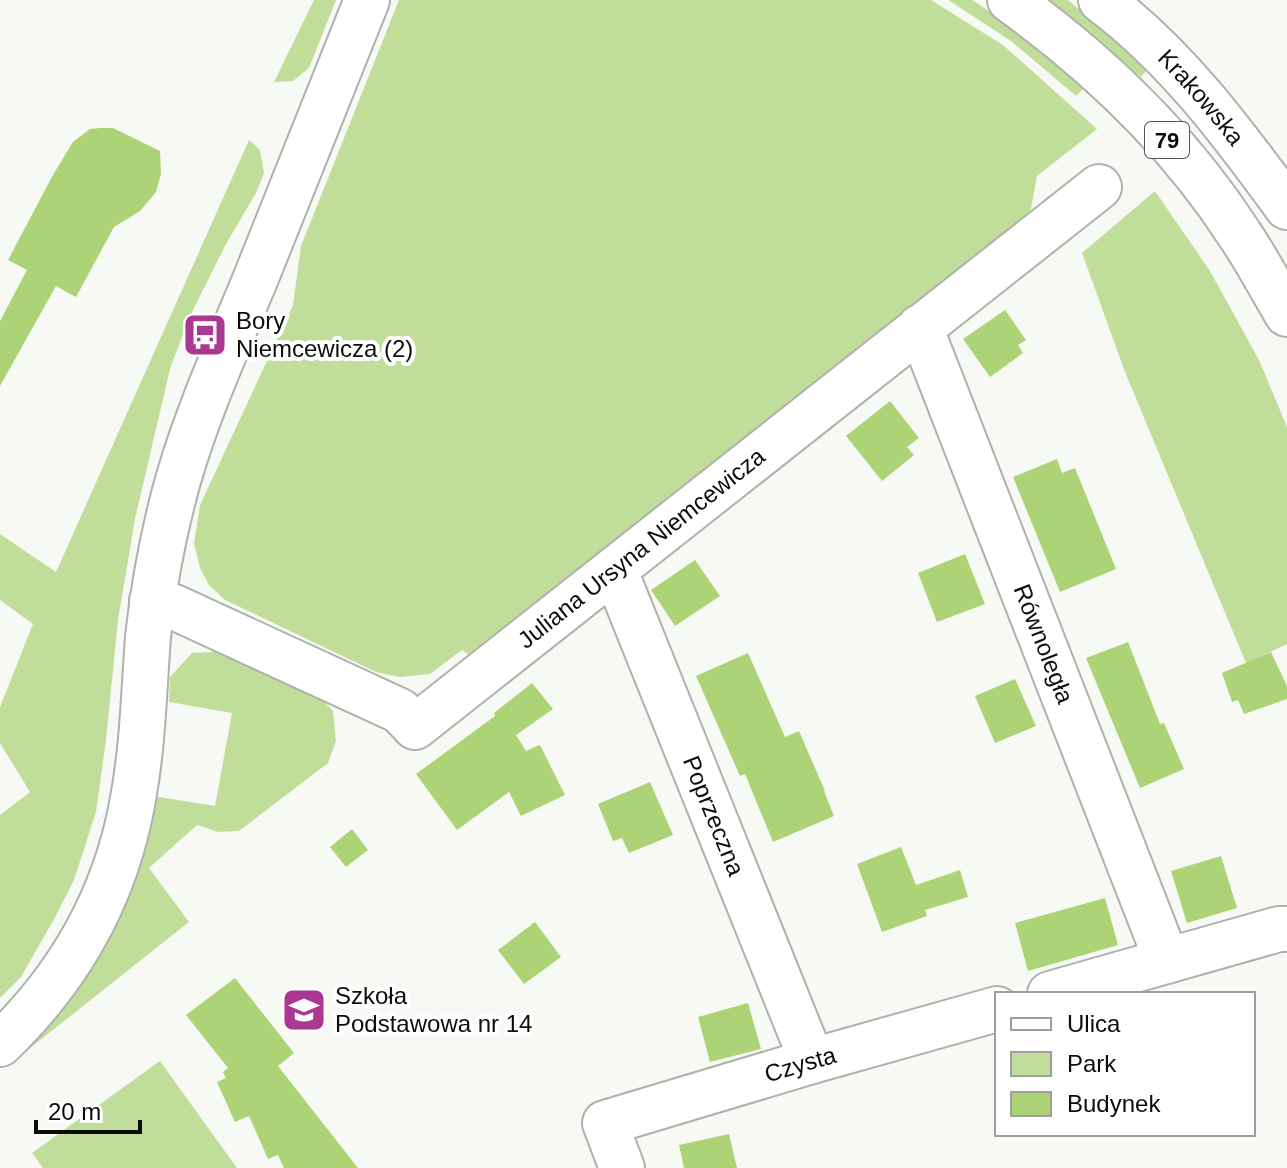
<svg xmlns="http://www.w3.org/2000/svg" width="1287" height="1168" font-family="Arial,sans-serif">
<rect width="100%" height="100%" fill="#f7f9f4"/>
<!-- green -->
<path fill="#c0de9a" d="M 314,0 L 336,0 L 309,68 L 293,81 L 274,82 Z
M 399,0 L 931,0 L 1003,45 L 1097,129 L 1037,176 L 1029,219 L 473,658 L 462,650 L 430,674 L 399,677 L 376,672 L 225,600 L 209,585 L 200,568 L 194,543 L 200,505 L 293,305 L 301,246 Z
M 948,0 L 972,0 L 1027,36 L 1086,86 L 1076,96 L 1011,41 Z
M 1047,0 L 1068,0 L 1149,68 L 1141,77 Z
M 249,140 L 260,150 L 264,173 L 256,193 L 226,244 L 189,318 L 170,369 L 135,519 L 118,620 L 106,740 L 96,812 L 74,880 L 53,921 L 21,977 L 0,998 L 0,815 L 30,792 L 0,743 L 0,707 L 33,624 L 0,600 L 0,534 L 56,572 Z
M 1155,191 L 1210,271 L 1260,362 L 1287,427 L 1287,644 L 1246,663 L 1125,372 L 1082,253 Z
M 230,651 L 315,692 L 333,711 L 336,741 L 328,763 L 239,831 L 218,832 L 197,825 L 149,868 L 189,922 L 20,1056 L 65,1008 L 100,953 L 130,894 L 145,847 L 153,796 L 215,806 L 232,713 L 169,702 L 170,677 L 192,653 Z
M 160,1061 L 237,1168 L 43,1168 L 32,1153 Z"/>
<!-- building -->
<path fill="#acd375" d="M 100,128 L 113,128 L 160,151 L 161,174 L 156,192 L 140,211 L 114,227 L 76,297 L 56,286 L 0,386 L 0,321 L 27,270 L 8,260 L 54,173 L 73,142 L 90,129 Z
M 1005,310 L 1026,340 L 1018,345 L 1023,353 L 990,377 L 963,339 Z
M 890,401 L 919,438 L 907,447 L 914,455 L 882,481 L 846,436 Z
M 1057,459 L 1062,473 L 1075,468 L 1116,569 L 1060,592 L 1013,477 Z
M 965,554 L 985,604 L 937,622 L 918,573 Z
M 695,560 L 720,596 L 675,626 L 651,590 Z
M 1128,642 L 1160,724 L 1164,723 L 1184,769 L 1140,788 L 1086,658 Z
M 1271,652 L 1287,686 L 1287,699 L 1244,714 L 1238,700 L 1232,702 L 1222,673 Z
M 748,653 L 785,737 L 799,731 L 825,791 L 824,791 L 834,816 L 773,842 L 745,774 L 740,776 L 696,676 Z
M 1015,679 L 1036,726 L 995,743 L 975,696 Z
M 532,683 L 553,709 L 516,735 L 526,751 L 540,745 L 565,795 L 521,816 L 509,792 L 457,830 L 416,774 L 495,716 L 494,713 Z
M 650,782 L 673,835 L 629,853 L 622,838 L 613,841 L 598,804 Z
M 352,829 L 368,850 L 346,867 L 330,847 Z
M 901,847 L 916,885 L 960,870 L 968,897 L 925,910 L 927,916 L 882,932 L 857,864 Z
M 1221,856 L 1237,908 L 1187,923 L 1171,871 Z
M 1105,898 L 1118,945 L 1028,971 L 1015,923 Z
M 535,922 L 561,957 L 524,984 L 498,950 Z
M 235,978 L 294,1053 L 278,1066 L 358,1168 L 284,1168 L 278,1155 L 268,1159 L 249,1116 L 235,1122 L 217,1082 L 226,1078 L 223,1072 L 228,1068 L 186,1015 Z
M 748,1003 L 761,1049 L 710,1062 L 698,1017 Z
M 729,1134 L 737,1168 L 684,1168 L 679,1145 Z"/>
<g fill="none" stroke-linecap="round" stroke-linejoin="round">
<!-- minor casing -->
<g stroke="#afb1ad" stroke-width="48">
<g id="minor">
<path id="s1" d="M 920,327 L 1167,961"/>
<path id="s2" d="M 615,571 L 812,1061"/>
<path id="s3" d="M 152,601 L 174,607 L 400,711 L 415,727 L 1099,187"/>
<path d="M 1050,994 L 1279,929 L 1287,929"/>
<path d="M 0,1044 C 72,975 118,892 134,793 C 143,742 144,689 148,637 C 154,583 164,529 179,477 C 199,408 230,341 257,275 C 294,183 330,92 367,0"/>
<path id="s4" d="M 622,1168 L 605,1123 L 812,1061 L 997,1009"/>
</g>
</g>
<!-- major casing -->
<g stroke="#afb1ad" stroke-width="48">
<g id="major">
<path d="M 1010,0 C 1099,64 1180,142 1240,235 C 1257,260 1271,287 1287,314"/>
<path id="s5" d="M 1101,0 C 1176,56 1233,133 1287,207"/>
</g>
</g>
<!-- minor -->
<use href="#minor" stroke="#fff" stroke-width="44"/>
<!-- major -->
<use href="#major" stroke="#fff" stroke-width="44"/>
</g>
<!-- icons -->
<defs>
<g id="bus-square" transform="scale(2.3)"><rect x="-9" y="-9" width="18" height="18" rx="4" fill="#aa3791" stroke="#fff"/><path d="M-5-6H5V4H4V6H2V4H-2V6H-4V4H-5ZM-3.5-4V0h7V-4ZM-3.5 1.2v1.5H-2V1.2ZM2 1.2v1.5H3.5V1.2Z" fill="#fff"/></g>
<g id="school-square" transform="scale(2.3)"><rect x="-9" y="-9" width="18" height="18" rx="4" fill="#aa3791" stroke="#fff"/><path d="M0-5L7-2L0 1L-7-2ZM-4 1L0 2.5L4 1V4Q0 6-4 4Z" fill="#fff"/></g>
</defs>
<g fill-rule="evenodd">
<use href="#bus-square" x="205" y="335"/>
<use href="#school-square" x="304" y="1010"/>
</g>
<g text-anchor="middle" stroke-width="8" stroke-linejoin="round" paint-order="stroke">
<!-- shield labels -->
<rect fill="#fff" stroke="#555654" stroke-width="2" x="1145" y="122" width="44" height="36" rx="6"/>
<g font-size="22" font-weight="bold" fill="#0c0d0b">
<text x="1167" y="148">79</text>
</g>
<!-- street labels -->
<g font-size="24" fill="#0c0d0b" stroke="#fff">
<text dy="8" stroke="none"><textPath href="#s5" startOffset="140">Krakowska</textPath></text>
<text dy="8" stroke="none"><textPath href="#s3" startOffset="582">Juliana Ursyna Niemcewicza</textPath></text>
<text dy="8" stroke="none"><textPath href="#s1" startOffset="340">Równoległa</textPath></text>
<text dy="8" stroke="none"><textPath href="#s2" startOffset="264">Poprzeczna</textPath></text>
<text dy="8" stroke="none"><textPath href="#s4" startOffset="252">Czysta</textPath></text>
</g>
<!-- poi labels -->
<g font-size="24" fill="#0c0d0b" stroke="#fff" text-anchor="start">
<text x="236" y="329">Bory<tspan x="236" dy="28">Niemcewicza (2)</tspan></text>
<text x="335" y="1004">Szkoła<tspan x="335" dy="28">Podstawowa nr 14</tspan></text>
</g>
</g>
<!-- legend -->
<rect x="995" y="992" width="260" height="144" fill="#ffffff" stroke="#9e9e9d" stroke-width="2"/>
<rect x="1011" y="1018" width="40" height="12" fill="#ffffff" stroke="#9e9e9d" stroke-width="2"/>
<text x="1067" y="1032" font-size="24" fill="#0c0d0b">Ulica</text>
<rect x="1011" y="1052" width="40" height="24" fill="#c0de9a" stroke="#9e9e9d" stroke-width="2"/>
<text x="1067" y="1072" font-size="24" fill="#0c0d0b">Park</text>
<rect x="1011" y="1092" width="40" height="24" fill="#acd375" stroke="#9e9e9d" stroke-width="2"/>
<text x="1067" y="1112" font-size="24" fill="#0c0d0b">Budynek</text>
<!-- scale -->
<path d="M36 1120v12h104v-12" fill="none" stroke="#0c0d0b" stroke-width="4"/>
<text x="48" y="1120" font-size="24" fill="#0c0d0b" stroke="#ffffff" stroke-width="6" paint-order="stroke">20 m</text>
</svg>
